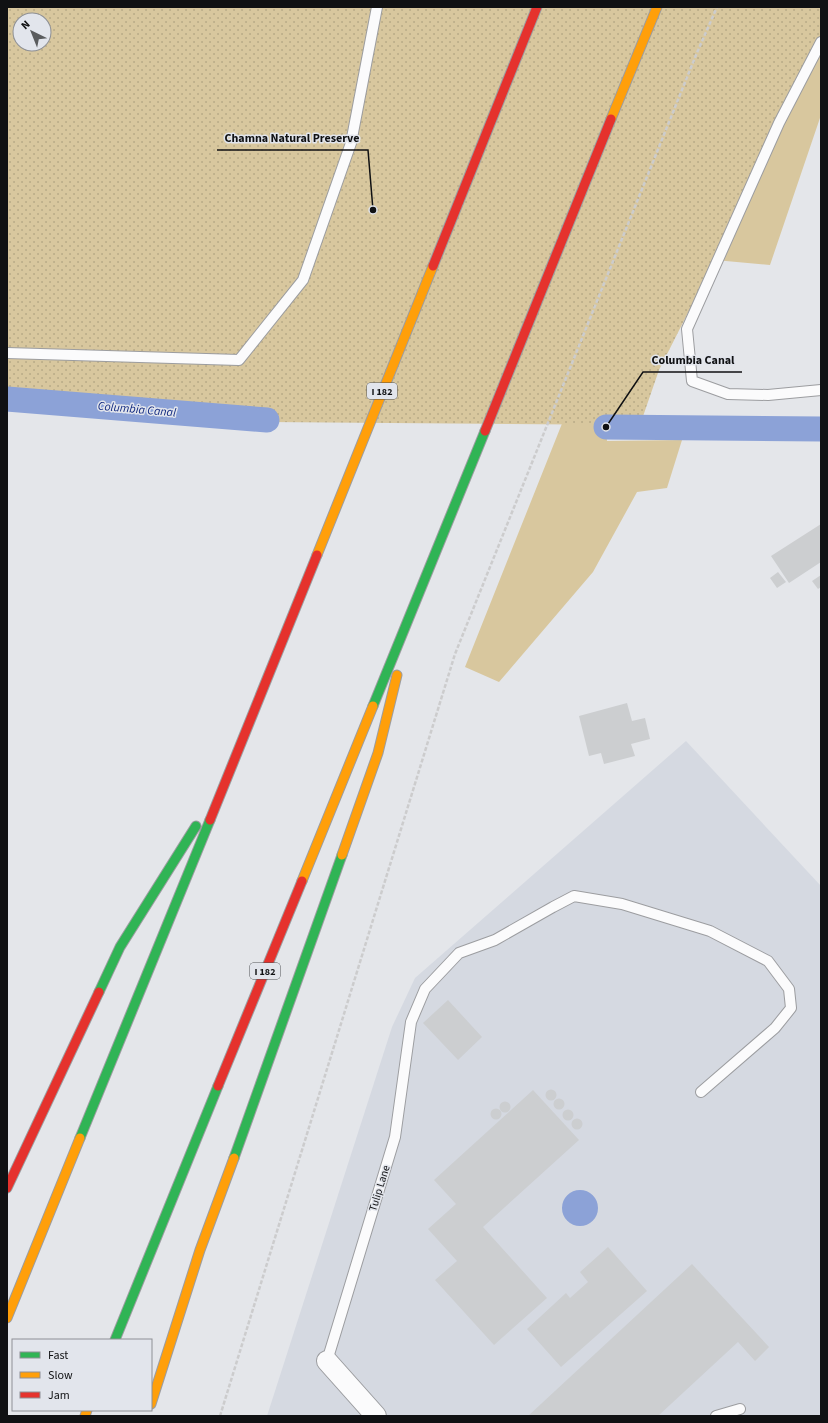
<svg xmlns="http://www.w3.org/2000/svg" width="828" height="1423" font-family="'Source Sans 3',sans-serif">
<defs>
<pattern id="park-dots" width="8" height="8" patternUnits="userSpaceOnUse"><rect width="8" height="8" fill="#d8c79e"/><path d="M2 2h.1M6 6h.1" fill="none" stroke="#b8aa87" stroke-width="1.8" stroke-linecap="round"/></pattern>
</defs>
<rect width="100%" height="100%" fill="#e4e6ea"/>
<!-- built -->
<path fill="#d5d9e1" d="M 686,741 L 821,886 L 821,1416 L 267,1416 L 392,1027 L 415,978 Z"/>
<!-- green -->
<path fill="#d8c79e" d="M 728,7 L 821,7 L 821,115 L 770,265 L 704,259 L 605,412 L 607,441 L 682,440 L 667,488 L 637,492 L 593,572 L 499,682 L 465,667 Z"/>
<!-- park -->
<path fill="url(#park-dots)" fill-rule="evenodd" d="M 7,7 L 821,7 L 821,50 L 659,370 L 640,425 L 267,422 L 7,399 ZM 20,20 L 44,20 L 44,44 L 20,44 Z"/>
<!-- water -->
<path fill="#8ca2d7" d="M562 1208a18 18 0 1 1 36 0a18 18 0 1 1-36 0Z"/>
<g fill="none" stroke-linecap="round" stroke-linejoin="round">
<!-- canal -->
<path stroke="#8ca2d7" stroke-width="25" d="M 7,399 L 267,420
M 606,427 L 821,429"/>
</g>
<!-- building -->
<path fill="#ccced0" d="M 821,524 L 821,562 L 789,583 L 771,556 Z
M 778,572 L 786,582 L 777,588 L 770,578 Z
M 821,575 L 821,587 L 818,589 L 812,581 Z
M 627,703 L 632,721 L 645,718 L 650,739 L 631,744 L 635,756 L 604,764 L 601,753 L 589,756 L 579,716 Z
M 448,1000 L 482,1037 L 458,1060 L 423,1023 Z
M545.5 1095a5.5 5.5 0 1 1 11 0a5.5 5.5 0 1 1-11 0Z
M 533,1090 L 579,1140 L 483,1227 L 547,1298 L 494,1345 L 435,1280 L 457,1261 L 428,1229 L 456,1204 L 434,1180 Z
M553.5 1104a5.5 5.5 0 1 1 11 0a5.5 5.5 0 1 1-11 0Z
M499.5 1107a5.5 5.5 0 1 1 11 0a5.5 5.5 0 1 1-11 0Z
M490.5 1114a5.5 5.5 0 1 1 11 0a5.5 5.5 0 1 1-11 0Z
M562.5 1115a5.5 5.5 0 1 1 11 0a5.5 5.5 0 1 1-11 0Z
M571.5 1124a5.5 5.5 0 1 1 11 0a5.5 5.5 0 1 1-11 0Z
M 608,1247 L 647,1291 L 561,1367 L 527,1329 L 566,1293 L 570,1298 L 588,1282 L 580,1272 Z
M 692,1264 L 769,1347 L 755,1361 L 738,1342 L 658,1416 L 528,1416 Z"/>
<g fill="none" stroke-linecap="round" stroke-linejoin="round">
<!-- lane casing -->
<g stroke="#9c9da0" stroke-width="12">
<path id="lane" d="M 821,42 L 779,123 L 687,329 L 692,381 L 728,394 L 768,395 L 821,390
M 7,353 L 239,360 L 303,280 L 351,143 L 377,7
M 327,1361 L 395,1137 L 411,1022 L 425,989 L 459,953 L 495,940 L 553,907 L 574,896 L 622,904 L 710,931 L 768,961 L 789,989 L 791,1008 L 775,1028 L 701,1092
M 716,1416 L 740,1409"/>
</g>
<!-- street casing -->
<g stroke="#9c9da0" stroke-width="22">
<path id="street" d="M 327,1361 L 376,1416"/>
</g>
<!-- fast casing -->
<g stroke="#9c9da0" stroke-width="11">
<path id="fast" d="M 373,706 L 485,431
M 99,992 L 120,947 L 196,826
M 80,1138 L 210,820
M 234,1158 L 342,855
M 115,1340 L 218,1086"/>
</g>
<!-- slow casing -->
<g stroke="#9c9da0" stroke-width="11">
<path id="slow" d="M 611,119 L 657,7
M 317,555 L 433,266
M 342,855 L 378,753 L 397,675
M 302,881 L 373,706
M 7,1318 L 80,1138
M 151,1404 L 200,1250 L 234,1158
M 85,1416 L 87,1410"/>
</g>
<!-- jam casing -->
<g stroke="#9c9da0" stroke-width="11">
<path id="jam" d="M 433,266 L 537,7
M 485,431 L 611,119
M 210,820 L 317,555
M 218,1086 L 302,881
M 7,1188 L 99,992"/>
</g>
<!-- path -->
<path stroke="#cccccd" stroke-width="2.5" stroke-dasharray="4 2" stroke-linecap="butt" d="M 220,1416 L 455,654 L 696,55 L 717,7"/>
<!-- lane -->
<use href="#lane" stroke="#fbfbfc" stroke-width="10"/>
<!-- street -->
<use href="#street" stroke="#fbfbfc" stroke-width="20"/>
<!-- fast -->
<use href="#fast" stroke="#30b455" stroke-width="9"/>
<!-- slow -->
<use href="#slow" stroke="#ff9f0a" stroke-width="9"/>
<!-- jam -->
<use href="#jam" stroke="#e5322d" stroke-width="9"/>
</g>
<g text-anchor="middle" stroke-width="3" stroke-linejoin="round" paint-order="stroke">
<!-- shield labels -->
<g fill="#e2e5ec" stroke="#4f5154" stroke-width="1">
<rect x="367" y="383" width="30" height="16" rx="3"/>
<rect x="250" y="963" width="30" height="16" rx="3"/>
</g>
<g font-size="10" font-weight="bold" fill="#101113">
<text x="382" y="395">I 182</text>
<text x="265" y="975">I 182</text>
</g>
<!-- street labels -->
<g font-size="11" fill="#101113" stroke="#e2e5ec">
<text transform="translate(379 1188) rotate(-73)" y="4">Tulip Lane</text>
</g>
<!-- water labels -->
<g font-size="12" font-style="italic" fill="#122a80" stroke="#e2e5ec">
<text transform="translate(137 409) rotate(5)" y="4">Columbia Canal</text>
</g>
</g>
<!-- callouts -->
<path fill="none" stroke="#101113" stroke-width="1.5" d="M373 210L368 150H217M606 427L643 372H742"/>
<g fill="#101113" stroke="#e2e5ec" stroke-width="1.5">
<circle cx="373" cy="210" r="4"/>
<circle cx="606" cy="427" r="4"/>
</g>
<g font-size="12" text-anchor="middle" font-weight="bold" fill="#101113" stroke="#e2e5ec" stroke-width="3" stroke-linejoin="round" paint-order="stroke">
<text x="292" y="142">Chamna Natural Preserve</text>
<text x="693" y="364">Columbia Canal</text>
</g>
<!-- border -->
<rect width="828" height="1423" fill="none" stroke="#101113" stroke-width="16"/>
<!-- legend -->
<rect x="12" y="1339" width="140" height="72" fill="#e2e5ec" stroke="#8e9095"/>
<rect x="20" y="1352" width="20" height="6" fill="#30b455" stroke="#8e9095"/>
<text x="48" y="1359" font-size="12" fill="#101113">Fast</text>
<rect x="20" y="1372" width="20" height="6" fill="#ff9f0a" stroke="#8e9095"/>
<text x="48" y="1379" font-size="12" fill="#101113">Slow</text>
<rect x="20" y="1392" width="20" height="6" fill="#e5322d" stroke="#8e9095"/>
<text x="48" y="1399" font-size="12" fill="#101113">Jam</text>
<!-- north arrow -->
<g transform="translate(32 32) rotate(317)"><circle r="19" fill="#e2e5ec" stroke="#8e9095"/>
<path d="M0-3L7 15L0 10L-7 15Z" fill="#5a5c5e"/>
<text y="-6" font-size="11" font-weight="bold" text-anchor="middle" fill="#101113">N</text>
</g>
</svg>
